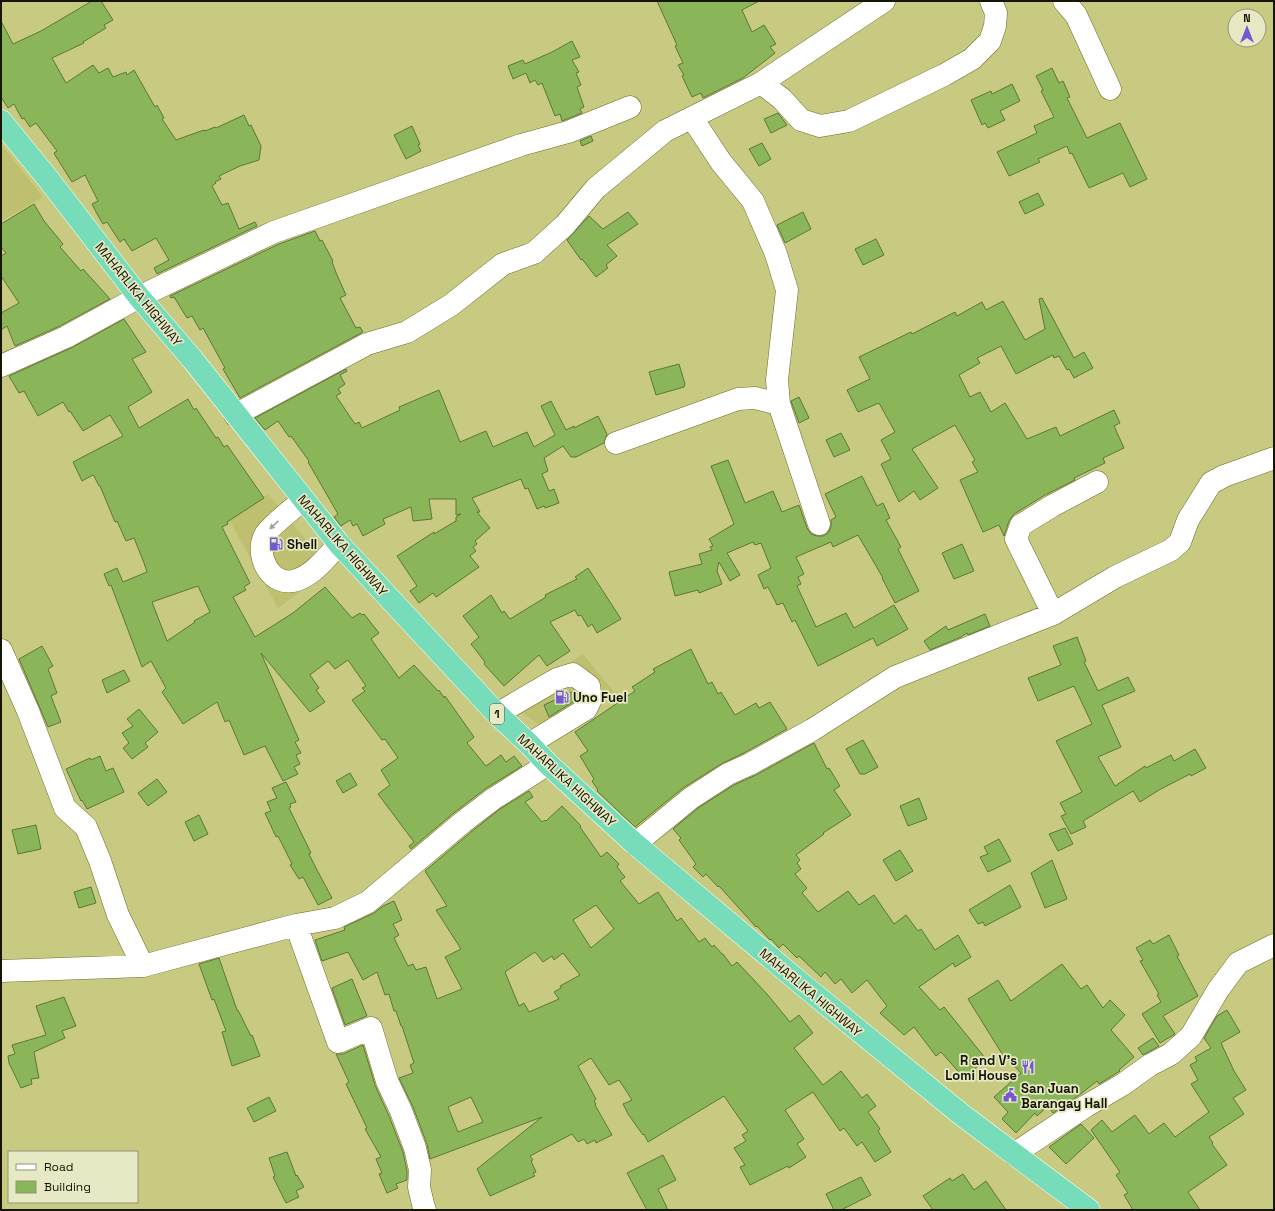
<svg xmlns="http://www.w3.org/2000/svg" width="1275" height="1211" font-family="'Space Grotesk',sans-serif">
<rect width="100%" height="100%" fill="#c9ca82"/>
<!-- built -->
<path fill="#bec06f" d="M 1,144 L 43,197 L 1,221 Z
M 268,494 L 330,569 L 278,608 L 228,518 Z
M 583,654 L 614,692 L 557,738 L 509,703 Z"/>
<!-- building -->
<path fill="#8ab558" stroke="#5b773a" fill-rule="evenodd" d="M 92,1 L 101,1 L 113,20 L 104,25 L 106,28 L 83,42 L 84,43 L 52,58 L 66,83 L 93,65 L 99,73 L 108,68 L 113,77 L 126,72 L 127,75 L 134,70 L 155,107 L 157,105 L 164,118 L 162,119 L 176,140 L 201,131 L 205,130 L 205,131 L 215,127 L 216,128 L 244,115 L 249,126 L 251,125 L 261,146 L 259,160 L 240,166 L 219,176 L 221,179 L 215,182 L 216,183 L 212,186 L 222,205 L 228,203 L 239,229 L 255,222 L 257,226 L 157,274 L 154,268 L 169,260 L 156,238 L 132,251 L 124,239 L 120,242 L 107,222 L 103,224 L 96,212 L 92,204 L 98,201 L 85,175 L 72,182 L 55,155 L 54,153 L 57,151 L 36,123 L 30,127 L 24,118 L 22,119 L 14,104 L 8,108 L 1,97 L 1,21 L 13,44 L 41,31 Z
M 657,1 L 759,1 L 742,10 L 752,32 L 764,25 L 776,44 L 770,47 L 775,53 L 743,78 L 703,98 L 701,93 L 692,97 L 682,76 L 684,75 L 678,65 L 683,63 L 675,46 L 677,45 Z
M 572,41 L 580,57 L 572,60 L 579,72 L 576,73 L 581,85 L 577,87 L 584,107 L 580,109 L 582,113 L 562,121 L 560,114 L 555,116 L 542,83 L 538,85 L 535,80 L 530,83 L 526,73 L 513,79 L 508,66 L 523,60 L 525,64 L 552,52 Z
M 1052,68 L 1059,83 L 1063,81 L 1070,97 L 1067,98 L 1087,138 L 1120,123 L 1147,179 L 1130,187 L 1123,173 L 1089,188 L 1072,153 L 1070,154 L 1067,146 L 1038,159 L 1040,162 L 1009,176 L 997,152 L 1037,133 L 1034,126 L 1054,117 L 1041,91 L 1043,90 L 1036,76 Z
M 1012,84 L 1020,101 L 1000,111 L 1005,120 L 988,128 L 985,123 L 982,125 L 971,100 L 991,91 L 992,94 Z
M 778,113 L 787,125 L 771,133 L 764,119 Z
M 412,126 L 420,144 L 418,145 L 421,151 L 406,159 L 394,135 Z
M 591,136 L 593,141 L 582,146 L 580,141 Z
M 762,143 L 771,159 L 759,166 L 749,149 Z
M 1038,193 L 1044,205 L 1025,214 L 1019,202 Z
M 34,204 L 44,221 L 63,244 L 60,247 L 81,271 L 83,269 L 110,299 L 60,326 L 15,346 L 7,326 L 1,330 L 1,313 L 19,303 L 1,276 L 1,256 L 6,253 L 1,247 L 1,224 Z
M 628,212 L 638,224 L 607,245 L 617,256 L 606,265 L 608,268 L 596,277 L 582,259 L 581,260 L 567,240 L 589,216 L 603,229 Z
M 803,212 L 811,229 L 785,243 L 777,225 Z
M 315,231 L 320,241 L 322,240 L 333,261 L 332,262 L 337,275 L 346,295 L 340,298 L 356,328 L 360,327 L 363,332 L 240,398 L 223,369 L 225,368 L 203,328 L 200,330 L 192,316 L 187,318 L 174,297 L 171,298 L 170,296 L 279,244 Z
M 876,239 L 884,255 L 863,265 L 855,249 Z
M 1042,298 L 1074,358 L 1084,352 L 1093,368 L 1074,378 L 1069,369 L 1067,370 L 1059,356 L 1054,358 L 1053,355 L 1016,374 L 1001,346 L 977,358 L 980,363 L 959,375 L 970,397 L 980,392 L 991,412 L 1005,403 L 1027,439 L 1056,427 L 1060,436 L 1114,410 L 1120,423 L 1114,426 L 1124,448 L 1103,458 L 1105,463 L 1074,478 L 1075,480 L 1045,495 L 1014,514 L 1009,521 L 1004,536 L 999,525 L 983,532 L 960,480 L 978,472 L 972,462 L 975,460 L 955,425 L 912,449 L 938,488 L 920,500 L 914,491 L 899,502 L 881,464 L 891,459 L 881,440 L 895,432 L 879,403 L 858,412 L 847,390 L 870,379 L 859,357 L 911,332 L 912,334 L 955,312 L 957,316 L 982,302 L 986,310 L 1003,301 L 1025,340 L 1045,329 L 1039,299 Z
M 124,319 L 146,352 L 132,359 L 152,392 L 128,407 L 139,428 L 188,399 L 194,410 L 196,408 L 216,438 L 218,437 L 224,447 L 227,445 L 264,498 L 227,522 L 228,524 L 222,527 L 250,583 L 244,587 L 246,590 L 233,597 L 255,637 L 293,613 L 325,587 L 352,618 L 360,613 L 362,615 L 364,614 L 379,633 L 371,639 L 399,678 L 414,665 L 438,691 L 439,690 L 444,698 L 445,696 L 474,737 L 467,743 L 486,766 L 501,755 L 506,762 L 514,756 L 522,766 L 485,789 L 455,812 L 411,849 L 409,846 L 414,842 L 378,794 L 390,785 L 381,770 L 398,758 L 385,739 L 382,740 L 352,700 L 365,691 L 362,688 L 366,686 L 348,660 L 335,669 L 328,661 L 310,675 L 319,688 L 316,690 L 325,702 L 310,712 L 261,653 L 299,740 L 295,742 L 301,753 L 296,755 L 300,764 L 294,767 L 298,774 L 283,781 L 265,746 L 244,755 L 229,720 L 225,722 L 217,702 L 183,724 L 162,692 L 166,688 L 151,661 L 142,667 L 111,585 L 109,586 L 104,574 L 117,568 L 123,582 L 147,572 L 144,563 L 134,538 L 126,541 L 117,521 L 115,522 L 100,486 L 99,486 L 94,476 L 93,475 L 82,481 L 73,462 L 123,436 L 110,415 L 83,431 L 70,411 L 69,412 L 63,402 L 38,416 L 24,391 L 19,393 L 9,376 L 71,348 ZM 198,586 L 210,612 L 194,621 L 195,622 L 167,641 L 152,602 Z
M 679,364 L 685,384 L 684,387 L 656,395 L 649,372 Z
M 346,369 L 347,371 L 340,375 L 345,384 L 338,389 L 341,393 L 336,396 L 355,424 L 359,422 L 362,428 L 400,410 L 399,407 L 439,390 L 460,442 L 486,431 L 493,447 L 527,432 L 534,447 L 555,435 L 541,406 L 551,401 L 566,430 L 574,426 L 574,428 L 598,416 L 607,434 L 604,443 L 576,457 L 571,457 L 563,446 L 544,458 L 548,471 L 542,474 L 549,491 L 554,489 L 559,503 L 545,508 L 544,506 L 537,509 L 528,488 L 525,489 L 521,479 L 472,498 L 480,512 L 477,512 L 490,528 L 475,541 L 477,544 L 473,547 L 476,551 L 470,556 L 479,567 L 436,597 L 433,593 L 419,603 L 410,591 L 417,586 L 397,556 L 434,532 L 434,534 L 456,521 L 456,517 L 461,514 L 456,515 L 456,499 L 429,499 L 432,519 L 413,521 L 411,507 L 383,519 L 385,524 L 363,536 L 357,524 L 353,526 L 350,520 L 341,526 L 334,517 L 338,514 L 308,462 L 309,461 L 291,436 L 289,437 L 278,421 L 265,430 L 255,418 Z
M 799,397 L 809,418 L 799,423 L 791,401 Z
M 841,433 L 850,450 L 834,457 L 826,440 Z
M 728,460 L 745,503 L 773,491 L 782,512 L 799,505 L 807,528 L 811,534 L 817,536 L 823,536 L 828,533 L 831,527 L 831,520 L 836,517 L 825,494 L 862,476 L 877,506 L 883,503 L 890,518 L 886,520 L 901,547 L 898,549 L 919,591 L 895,603 L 882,578 L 883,578 L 858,535 L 833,547 L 831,542 L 796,557 L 804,574 L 798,577 L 801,584 L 797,586 L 816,627 L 846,613 L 854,628 L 894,605 L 908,629 L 877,646 L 873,638 L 818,666 L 795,620 L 792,622 L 783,603 L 777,605 L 768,587 L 764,589 L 758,575 L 771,568 L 761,543 L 755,545 L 753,542 L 727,553 L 740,575 L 730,581 L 719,562 L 717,571 L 722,584 L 699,593 L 698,590 L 675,596 L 669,572 L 702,564 L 699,554 L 712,550 L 710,547 L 713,546 L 709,539 L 734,524 L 711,466 Z
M 962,544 L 974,571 L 954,579 L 942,553 Z
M 588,568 L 621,619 L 597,633 L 592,624 L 588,627 L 581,615 L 578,616 L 575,610 L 550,622 L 570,651 L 547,666 L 539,655 L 504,686 L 484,664 L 485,662 L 471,644 L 479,637 L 463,616 L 491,595 L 502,613 L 504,611 L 510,619 L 546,597 L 545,595 L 577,579 L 575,577 Z
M 985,614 L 990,626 L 968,635 L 967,633 L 961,637 L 930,650 L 924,641 L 946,626 L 948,630 Z
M 1077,637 L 1086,661 L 1084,662 L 1098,691 L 1128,677 L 1135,691 L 1102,705 L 1121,747 L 1098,757 L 1115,786 L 1145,766 L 1146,768 L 1171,755 L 1174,761 L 1195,749 L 1206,768 L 1191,776 L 1190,774 L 1159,790 L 1140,802 L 1133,791 L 1083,821 L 1086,827 L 1071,834 L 1061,816 L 1066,814 L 1060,803 L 1082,792 L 1056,741 L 1092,724 L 1074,686 L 1038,701 L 1028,678 L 1061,665 L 1053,646 Z
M 42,646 L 53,666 L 48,669 L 57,693 L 51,696 L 61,722 L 48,727 L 19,659 Z
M 691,649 L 708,684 L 712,682 L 718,694 L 721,692 L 735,715 L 756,703 L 759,708 L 770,702 L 787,729 L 744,753 L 721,764 L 683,788 L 635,827 L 597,791 L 598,790 L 592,781 L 594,779 L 580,756 L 588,751 L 575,732 L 635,691 L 632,687 L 655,672 L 653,669 Z
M 124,670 L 130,681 L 107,693 L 102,680 Z
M 574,691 L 577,693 L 578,697 L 576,700 L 549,717 L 544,705 Z
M 139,709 L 158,732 L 145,743 L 148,747 L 132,759 L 123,748 L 129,743 L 122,733 L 133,726 L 127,719 Z
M 863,740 L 878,767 L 865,774 L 860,774 L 846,749 Z
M 814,743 L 827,769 L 829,768 L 840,786 L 834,790 L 851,815 L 823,833 L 824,834 L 796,855 L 800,860 L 797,863 L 801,869 L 795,874 L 807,888 L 802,893 L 818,912 L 848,891 L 859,905 L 874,895 L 894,924 L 906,915 L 918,931 L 921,929 L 935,950 L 958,935 L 971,957 L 955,967 L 953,963 L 919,987 L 940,1010 L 944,1007 L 986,1059 L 964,1078 L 941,1052 L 936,1056 L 914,1027 L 904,1035 L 880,1013 L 887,1006 L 867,980 L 852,993 L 841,979 L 835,984 L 825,972 L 821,977 L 799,956 L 797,958 L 783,944 L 779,948 L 771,939 L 770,940 L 757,926 L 756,927 L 719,886 L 718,887 L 706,874 L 703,877 L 693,867 L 696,864 L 679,840 L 681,838 L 673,829 L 698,808 L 734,785 L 756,775 Z
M 100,756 L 106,771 L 113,768 L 124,792 L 87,809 L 82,800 L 81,801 L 66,769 L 90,758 L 91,760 Z
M 350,773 L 357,785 L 343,793 L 336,781 Z
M 157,779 L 167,792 L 148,806 L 138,793 Z
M 286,782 L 296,802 L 290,804 L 291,807 L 289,808 L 311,853 L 309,854 L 317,870 L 332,898 L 318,905 L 303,877 L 299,879 L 290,865 L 292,864 L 278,836 L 276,837 L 265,813 L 271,811 L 267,802 L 277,798 L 272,788 Z
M 529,791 L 533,797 L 525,802 L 542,822 L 545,820 L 546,821 L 562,806 L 581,826 L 580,827 L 601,857 L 607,852 L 619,864 L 617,867 L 625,877 L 620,881 L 639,904 L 658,892 L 677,921 L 681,918 L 699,942 L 705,938 L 712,947 L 714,945 L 722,954 L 723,954 L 732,966 L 737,962 L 767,994 L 790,1022 L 799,1015 L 813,1033 L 794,1048 L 823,1085 L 841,1071 L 862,1098 L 867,1094 L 876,1106 L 868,1112 L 880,1129 L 878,1131 L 891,1152 L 875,1162 L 862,1142 L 857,1146 L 844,1128 L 840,1131 L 813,1092 L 785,1110 L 804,1139 L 797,1144 L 806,1157 L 789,1168 L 788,1166 L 750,1185 L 740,1167 L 745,1165 L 734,1148 L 746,1141 L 742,1135 L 748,1131 L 724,1096 L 648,1142 L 644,1134 L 643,1135 L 628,1114 L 623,1104 L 632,1100 L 625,1089 L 619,1080 L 609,1085 L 591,1058 L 578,1066 L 596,1099 L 594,1101 L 596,1104 L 595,1105 L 612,1135 L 596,1143 L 595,1140 L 587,1144 L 584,1139 L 578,1142 L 572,1134 L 530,1156 L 533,1160 L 531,1161 L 536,1172 L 533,1173 L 535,1176 L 490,1196 L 477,1169 L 542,1117 L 430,1159 L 427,1144 L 413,1107 L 399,1078 L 413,1073 L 410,1065 L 414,1063 L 402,1026 L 401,1026 L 396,1011 L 394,1011 L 389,994 L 385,995 L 377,972 L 363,980 L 348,952 L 322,961 L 315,940 L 345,930 L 344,927 L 374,913 L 383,906 L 394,901 L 402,920 L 393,924 L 399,935 L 394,938 L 408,966 L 413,964 L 416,970 L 426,967 L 437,999 L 462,989 L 445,957 L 461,949 L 436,910 L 447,906 L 425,871 L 471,832 L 500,809 ZM 596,905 L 614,929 L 591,948 L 573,920 ZM 535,952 L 543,962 L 552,956 L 554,960 L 563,953 L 580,975 L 560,986 L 561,988 L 554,992 L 559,999 L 529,1012 L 524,1003 L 519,1006 L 505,972 ZM 471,1097 L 483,1122 L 458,1132 L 448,1107 Z
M 919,798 L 927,819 L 908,826 L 900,806 Z
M 199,815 L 208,834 L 194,841 L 185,822 Z
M 36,825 L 41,849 L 18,854 L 12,830 Z
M 1065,828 L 1073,844 L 1058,851 L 1049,834 Z
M 999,839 L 1011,861 L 988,872 L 980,857 L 988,854 L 984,847 Z
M 900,850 L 913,871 L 896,881 L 883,860 Z
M 1052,860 L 1067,899 L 1045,908 L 1031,873 Z
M 1010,885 L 1021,907 L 985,926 L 983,922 L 978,924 L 969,910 Z
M 91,887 L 96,903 L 79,908 L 74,892 Z
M 1169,935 L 1179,955 L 1177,956 L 1198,996 L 1163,1016 L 1175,1034 L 1160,1043 L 1142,1014 L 1161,1002 L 1157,995 L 1159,994 L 1140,961 L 1143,960 L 1136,948 L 1150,940 L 1153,944 Z
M 219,958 L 237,1010 L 238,1010 L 251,1036 L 252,1035 L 260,1056 L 232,1066 L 222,1032 L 226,1031 L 214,999 L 212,1000 L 199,964 Z
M 1062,964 L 1081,989 L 1087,985 L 1103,1008 L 1110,1000 L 1125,1015 L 1111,1030 L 1134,1057 L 1119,1070 L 1120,1071 L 1115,1074 L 1099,1084 L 1097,1081 L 1078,1096 L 1053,1113 L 1048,1106 L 1037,1116 L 1035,1113 L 1016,1133 L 1002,1119 L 1008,1112 L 994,1097 L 1021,1073 L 1005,1056 L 1004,1057 L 968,999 L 998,980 L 1011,1001 Z
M 352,979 L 367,1016 L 345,1025 L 332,988 Z
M 64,997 L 76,1026 L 62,1031 L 65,1038 L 34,1052 L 39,1078 L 31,1079 L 32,1084 L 21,1088 L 9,1063 L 8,1056 L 15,1054 L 12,1045 L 46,1035 L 36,1006 Z
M 1227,1010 L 1240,1032 L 1221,1043 L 1234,1071 L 1246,1090 L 1233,1098 L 1244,1114 L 1209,1137 L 1213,1143 L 1212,1144 L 1227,1165 L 1188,1192 L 1200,1210 L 1133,1210 L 1124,1195 L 1128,1193 L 1116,1175 L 1120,1172 L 1091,1130 L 1102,1120 L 1112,1132 L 1135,1115 L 1149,1134 L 1164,1123 L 1175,1137 L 1209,1112 L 1191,1084 L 1198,1080 L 1190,1065 L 1197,1061 L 1195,1057 L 1211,1048 L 1204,1038 L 1217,1016 Z
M 1153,1038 L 1159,1046 L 1143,1055 L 1138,1048 Z
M 363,1045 L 375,1085 L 389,1116 L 403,1152 L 407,1171 L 407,1180 L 396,1184 L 398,1188 L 387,1193 L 379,1174 L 382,1173 L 376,1159 L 381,1157 L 365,1129 L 367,1128 L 346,1084 L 349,1082 L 336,1054 L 343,1054 Z
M 269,1097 L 276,1111 L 254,1122 L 247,1108 Z
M 1081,1124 L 1094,1138 L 1066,1164 L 1049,1147 Z
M 287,1152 L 296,1176 L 297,1175 L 304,1187 L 296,1191 L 299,1197 L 286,1203 L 273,1177 L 275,1176 L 269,1158 Z
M 663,1155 L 676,1180 L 658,1189 L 668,1210 L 647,1210 L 627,1173 Z
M 963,1174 L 974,1190 L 986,1181 L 1006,1210 L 933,1210 L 923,1196 L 950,1178 L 952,1181 Z
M 861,1177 L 871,1195 L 841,1210 L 834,1210 L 826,1194 Z"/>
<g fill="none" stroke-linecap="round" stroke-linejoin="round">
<!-- minor casing -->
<g stroke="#6c6c24" stroke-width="23">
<path id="minor" d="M 1064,1 L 1076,15 L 1110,89
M 761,83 L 782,99 L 801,120 L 820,126 L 849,121 L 944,75 L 972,59 L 990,41 L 995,26 L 996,13 L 991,1
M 692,118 L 721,162 L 753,201 L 776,254 L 787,290 L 777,380 L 779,404 L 819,524
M 1,366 L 66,337 L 139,297 L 274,232 L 521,145 L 568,132 L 630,107
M 235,415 L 367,344 L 407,332 L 451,305 L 503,264 L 534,253 L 565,225 L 596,188 L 665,131 L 761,83 L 884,1
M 616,443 L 738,399 L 755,398 L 779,404
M 303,500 C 296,506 269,527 265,535 C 254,555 271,589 297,580 C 314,574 327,557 339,544
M 1053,614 L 1016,539 L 1021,525 L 1052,506 L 1097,482
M 1,650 L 28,711 L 65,808 L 86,827 L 100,861 L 118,915 L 143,966
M 497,714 L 557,679 L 573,674 L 589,686 L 591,699 L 586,709 L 529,744
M 635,844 L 691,798 L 728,774 L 750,764 L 812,730 L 895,677 L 1053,614 L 1115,577 L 1171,550 L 1180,542 L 1188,520 L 1211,483 L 1224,476 L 1274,458
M 296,925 L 338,1042 L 371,1028 L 387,1081 L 401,1111 L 415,1148 L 420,1170 L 419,1187 L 423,1204 L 425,1210
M 1,971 L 143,966 L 296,925 L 335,918 L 368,902 L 463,822 L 493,799 L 548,764
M 1014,1154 L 1086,1106 L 1122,1085 L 1150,1065 L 1171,1054 L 1191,1036 L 1218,990 L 1238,963 L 1274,945"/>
</g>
<!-- highway casing -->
<g stroke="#fff" stroke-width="23">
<path id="highway" d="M 1,121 L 49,180 L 139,297 L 193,360 L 339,544 L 497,714 L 529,744 L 548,764 L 635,844 L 809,990 L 962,1115 L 1089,1210"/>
</g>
<!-- minor -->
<use href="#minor" stroke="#fff" stroke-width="22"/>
<!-- highway -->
<use href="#highway" stroke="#77dcba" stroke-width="22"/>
</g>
<!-- one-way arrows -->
<defs><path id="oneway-solid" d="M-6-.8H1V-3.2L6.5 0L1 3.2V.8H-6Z"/></defs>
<use fill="#a1a199" href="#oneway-solid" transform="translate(274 525) rotate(137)"/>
<!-- icons -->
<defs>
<g id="fuel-bare" transform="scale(1.08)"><path d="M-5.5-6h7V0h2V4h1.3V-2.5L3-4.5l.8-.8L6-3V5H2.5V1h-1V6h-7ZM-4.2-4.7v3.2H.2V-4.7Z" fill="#7358d2" stroke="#e7e9c5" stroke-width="2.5" paint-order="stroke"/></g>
<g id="restaurant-bare" transform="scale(1.08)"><path d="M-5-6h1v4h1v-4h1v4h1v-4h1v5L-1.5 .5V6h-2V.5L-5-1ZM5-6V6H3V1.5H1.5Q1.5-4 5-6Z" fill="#7358d2" stroke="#e7e9c5" stroke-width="2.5" paint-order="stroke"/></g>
<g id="civic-bare" transform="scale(1.08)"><path d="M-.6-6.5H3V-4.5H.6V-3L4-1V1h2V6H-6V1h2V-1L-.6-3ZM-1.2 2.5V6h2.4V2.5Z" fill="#7358d2" stroke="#e7e9c5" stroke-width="2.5" paint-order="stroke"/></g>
</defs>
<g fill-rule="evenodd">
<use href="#fuel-bare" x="276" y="544"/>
<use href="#fuel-bare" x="562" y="697"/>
<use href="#restaurant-bare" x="1028" y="1067"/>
<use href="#civic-bare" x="1010" y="1095"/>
</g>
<g text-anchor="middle" stroke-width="3.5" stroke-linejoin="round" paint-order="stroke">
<!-- shield labels -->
<rect fill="#e7e9c5" stroke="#54553b" stroke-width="1" x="490" y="704" width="14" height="20" rx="3"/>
<g font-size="12" font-weight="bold" fill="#151500">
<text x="497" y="718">1</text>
</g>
<!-- street labels -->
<g font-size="13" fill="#151500" stroke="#e7e9c5">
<text transform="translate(139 294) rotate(51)" y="5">MAHARLIKA HIGHWAY</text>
<text transform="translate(343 545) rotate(49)" y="5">MAHARLIKA HIGHWAY</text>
<text transform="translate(567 780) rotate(43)" y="5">MAHARLIKA HIGHWAY</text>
<text transform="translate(811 992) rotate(40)" y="5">MAHARLIKA HIGHWAY</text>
</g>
<!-- poi labels -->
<g font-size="13" font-weight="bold" fill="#151500" stroke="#e7e9c5" text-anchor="start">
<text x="287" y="549">Shell</text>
<text x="573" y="702">Uno Fuel</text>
<text x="1017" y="1065" text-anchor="end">R and V's<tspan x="1017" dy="15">Lomi House</tspan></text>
<text x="1021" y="1093">San Juan<tspan x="1021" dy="15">Barangay Hall</tspan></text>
</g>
</g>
<!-- border -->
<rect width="1275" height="1211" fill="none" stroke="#151500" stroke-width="4"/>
<!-- legend -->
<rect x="8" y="1151" width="130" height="52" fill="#e7e9c5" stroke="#939476"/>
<rect x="16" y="1164" width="20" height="6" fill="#ffffff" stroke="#939476"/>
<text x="44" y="1171" font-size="12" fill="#151500">Road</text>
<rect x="16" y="1181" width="20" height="12" fill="#8ab558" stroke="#939476"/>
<text x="44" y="1191" font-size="12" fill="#151500">Building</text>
<!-- north arrow -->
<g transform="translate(1247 28)"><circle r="19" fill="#e7e9c5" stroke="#939476"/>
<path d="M0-3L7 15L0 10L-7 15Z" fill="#7358d2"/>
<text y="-6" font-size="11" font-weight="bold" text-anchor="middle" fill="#151500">N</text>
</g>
</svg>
